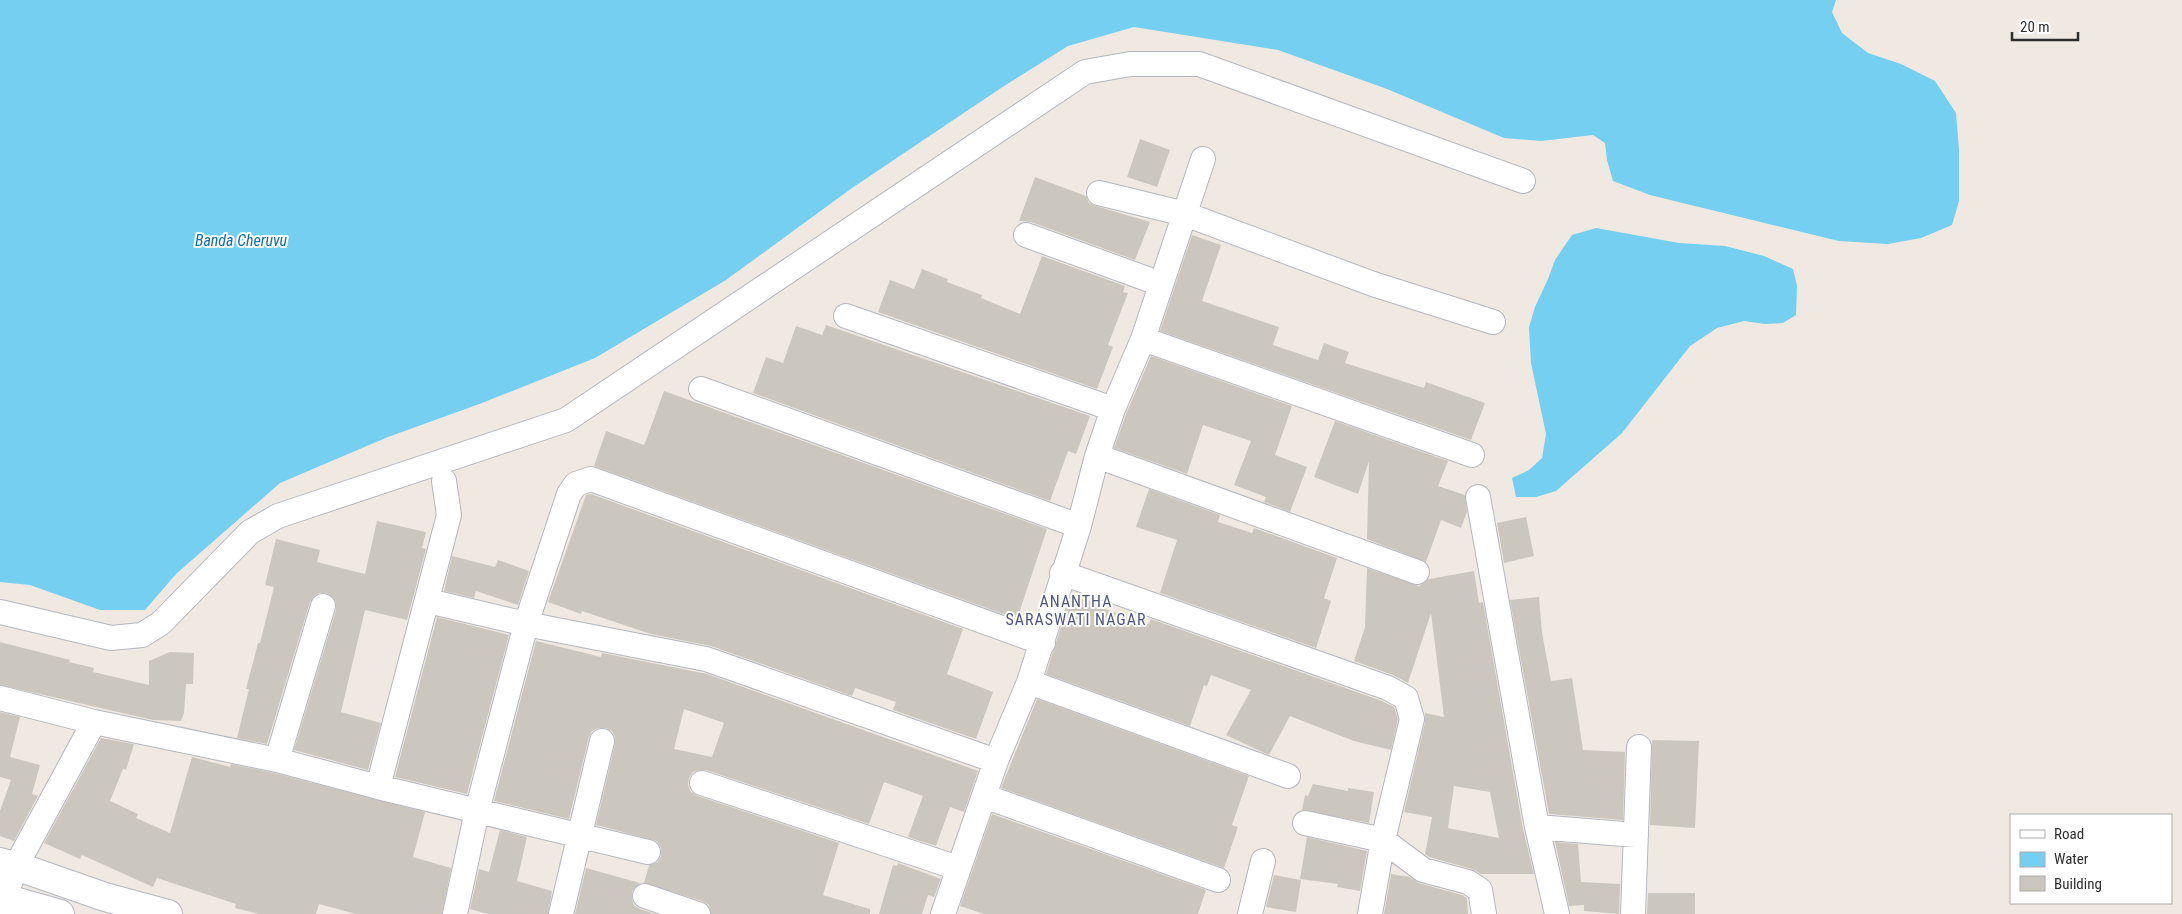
<svg xmlns="http://www.w3.org/2000/svg" width="2182" height="914" font-family="'Roboto Condensed',sans-serif">
<rect width="100%" height="100%" fill="#efe9e1"/>
<!-- water -->
<path fill="#75cff0" d="M 0,0 L 1836,0 L 1832,12 L 1842,33 L 1868,53 L 1901,64 L 1935,81 L 1956,113 L 1959,150 L 1959,201 L 1952,225 L 1921,238 L 1888,244 L 1839,241 L 1650,195 L 1613,181 L 1607,160 L 1605,143 L 1593,135 L 1541,141 L 1504,138 L 1387,89 L 1278,50 L 1134,27 L 1068,46 L 1004,86 L 852,188 L 726,280 L 595,358 L 482,403 L 388,437 L 280,483 L 176,574 L 145,610 L 100,610 L 30,585 L 0,582 Z
M 1596,228 L 1679,243 L 1725,246 L 1764,256 L 1793,269 L 1797,286 L 1796,315 L 1783,323 L 1765,324 L 1744,321 L 1717,328 L 1690,346 L 1622,433 L 1556,491 L 1536,497 L 1516,497 L 1512,478 L 1529,470 L 1542,458 L 1546,434 L 1531,363 L 1529,327 L 1535,307 L 1548,279 L 1555,260 L 1572,235 Z"/>
<!-- building -->
<path fill="#cbc7bf" fill-rule="evenodd" d="M 1140,139 L 1170,150 L 1157,187 L 1127,177 Z
M 1035,177 L 1086,196 L 1089,203 L 1096,206 L 1150,222 L 1135,260 L 1031,222 L 1019,221 Z
M 1192,235 L 1221,245 L 1202,301 L 1279,327 L 1273,345 L 1318,360 L 1324,343 L 1349,352 L 1345,363 L 1424,388 L 1426,382 L 1485,403 L 1471,440 L 1160,331 Z
M 1042,256 L 1125,286 L 1123,292 L 1128,293 L 1108,345 L 1113,347 L 1097,389 L 878,312 L 890,280 L 914,289 L 922,269 L 948,279 L 947,282 L 982,295 L 981,298 L 1020,314 Z
M 826,325 L 1090,416 L 1076,454 L 1068,451 L 1050,501 L 753,393 L 766,357 L 783,363 L 796,326 L 822,335 Z
M 1151,356 L 1292,406 L 1275,455 L 1307,467 L 1290,512 L 1264,502 L 1266,497 L 1234,485 L 1251,441 L 1203,425 L 1187,474 L 1114,448 L 1126,414 Z
M 664,391 L 1047,529 L 1017,619 L 594,466 L 606,431 L 644,445 L 645,443 Z
M 1335,421 L 1448,461 L 1438,486 L 1465,495 L 1467,512 L 1461,528 L 1441,520 L 1426,562 L 1367,539 L 1369,461 L 1358,494 L 1314,477 Z
M 1149,489 L 1220,515 L 1218,522 L 1252,533 L 1254,528 L 1337,558 L 1324,598 L 1331,601 L 1316,648 L 1160,593 L 1177,540 L 1136,527 Z
M 591,494 L 963,629 L 947,674 L 993,692 L 976,739 L 893,710 L 896,702 L 855,688 L 852,696 L 711,646 L 651,634 L 582,611 L 581,614 L 548,602 L 586,495 Z
M 1526,517 L 1534,556 L 1504,563 L 1497,523 Z
M 377,521 L 426,532 L 422,548 L 426,549 L 407,620 L 365,610 L 341,712 L 381,723 L 368,770 L 294,750 L 336,610 L 336,603 L 333,597 L 326,593 L 319,593 L 314,596 L 310,602 L 267,744 L 237,738 L 249,689 L 246,689 L 258,643 L 260,643 L 274,587 L 265,585 L 276,539 L 320,550 L 317,562 L 365,574 Z
M 452,556 L 495,567 L 498,560 L 529,571 L 518,605 L 476,591 L 474,598 L 444,591 Z
M 1367,568 L 1419,586 L 1429,579 L 1474,571 L 1479,603 L 1483,602 L 1523,829 L 1534,874 L 1481,874 L 1472,869 L 1429,857 L 1425,854 L 1432,817 L 1404,812 L 1425,722 L 1425,713 L 1444,717 L 1431,613 L 1408,683 L 1393,675 L 1354,661 L 1365,627 ZM 1454,786 L 1490,792 L 1499,838 L 1448,828 Z
M 1071,595 L 1097,603 L 1096,606 L 1149,624 L 1151,619 L 1382,701 L 1394,707 L 1398,719 L 1391,750 L 1354,741 L 1290,716 L 1269,755 L 1260,751 L 1226,735 L 1251,690 L 1211,675 L 1207,686 L 1204,685 L 1190,726 L 1046,674 Z
M 1539,597 L 1542,633 L 1551,681 L 1572,678 L 1583,750 L 1625,752 L 1623,820 L 1549,814 L 1510,600 Z
M 437,617 L 509,635 L 467,794 L 395,777 Z
M 536,641 L 601,657 L 602,653 L 707,674 L 978,771 L 964,812 L 950,807 L 936,846 L 908,837 L 923,796 L 884,782 L 869,824 L 706,770 L 700,770 L 693,772 L 689,778 L 688,785 L 691,792 L 698,796 L 839,843 L 823,895 L 870,909 L 870,914 L 711,914 L 709,905 L 702,901 L 644,883 L 649,865 L 658,862 L 661,856 L 661,848 L 657,841 L 596,825 L 615,744 L 615,737 L 612,731 L 606,728 L 598,728 L 592,731 L 589,737 L 569,819 L 494,801 ZM 684,709 L 724,723 L 712,757 L 674,749 Z
M 0,642 L 70,660 L 69,662 L 94,668 L 93,672 L 149,685 L 149,661 L 170,652 L 194,653 L 193,684 L 186,684 L 184,713 L 181,721 L 153,720 L 0,685 Z
M 1037,699 L 1249,776 L 1232,825 L 1238,827 L 1224,868 L 1001,788 Z
M 0,712 L 20,717 L 10,757 L 40,765 L 32,794 L 38,796 L 14,841 L 0,836 L 0,811 L 11,780 L 0,777 Z
M 101,738 L 134,744 L 126,770 L 123,769 L 110,801 L 138,814 L 136,818 L 170,833 L 192,757 L 230,767 L 231,764 L 274,773 L 425,812 L 413,857 L 451,868 L 442,914 L 356,914 L 319,904 L 316,914 L 259,914 L 235,908 L 236,904 L 157,878 L 153,887 L 82,855 L 80,859 L 44,843 Z
M 1652,740 L 1699,741 L 1695,828 L 1650,825 Z
M 1313,784 L 1348,791 L 1348,788 L 1374,792 L 1369,823 L 1302,810 L 1305,795 L 1308,796 Z
M 992,814 L 1206,890 L 1198,914 L 984,914 L 960,906 Z
M 500,830 L 527,837 L 517,881 L 552,891 L 548,914 L 488,914 L 470,909 L 479,869 L 489,872 Z
M 1307,837 L 1367,851 L 1360,891 L 1337,887 L 1338,884 L 1300,879 Z
M 1555,842 L 1578,844 L 1581,882 L 1620,884 L 1619,914 L 1584,911 L 1584,905 L 1569,906 Z
M 898,863 L 941,879 L 934,897 L 928,895 L 922,914 L 879,914 L 893,865 L 897,866 Z
M 586,868 L 640,883 L 632,891 L 632,899 L 634,905 L 640,909 L 655,914 L 575,914 Z
M 1391,874 L 1409,877 L 1419,883 L 1462,895 L 1467,898 L 1468,914 L 1384,914 Z
M 1274,875 L 1301,880 L 1296,912 L 1266,907 Z
M 1648,893 L 1695,893 L 1695,914 L 1647,914 Z"/>
<g fill="none" stroke-linecap="round" stroke-linejoin="round">
<!-- street casing -->
<g stroke="#b4b7c1" stroke-width="26">
<path id="street" d="M 1099,193 L 1185,214 L 1373,284 L 1493,322
M 1026,235 L 1161,284
M 846,316 L 1113,409
M 1143,339 L 1472,455
M 701,389 L 1079,526
M 1097,456 L 1417,572
M 1478,497 L 1537,827 L 1557,914
M 1062,573 L 1388,688 L 1406,698 L 1412,719 L 1383,840 L 1370,914
M 428,601 L 526,624 L 706,659 L 996,761
M 0,612 L 111,638 L 142,635 L 161,623 L 250,532 L 278,516 L 566,420 L 1085,72 L 1130,64 L 1199,64 L 1523,181
M 1029,682 L 1288,776
M 0,698 L 94,722 L 277,760 L 378,787 L 648,852
M 277,760 L 323,606
M 702,783 L 958,868
M 378,787 L 449,515 L 444,481
M 984,796 L 1218,880
M 1305,823 L 1383,840 L 1423,870 L 1468,882 L 1480,890 L 1484,914
M 1537,827 L 1636,835
M 645,896 L 698,914
M 0,911 L 16,866 L 94,722
M 455,914 L 477,811 L 526,624 L 569,494 L 576,484 L 591,479 L 1043,643
M 561,914 L 602,741
M 943,914 L 996,761 L 1029,682 L 1079,526 L 1097,456 L 1113,409 L 1143,339 L 1203,159
M 1250,914 L 1263,861
M 1633,914 L 1639,747"/>
</g>
<!-- secondary casing -->
<g stroke="#b4b7c1" stroke-width="30">
<path id="secondary" d="M 0,862 L 16,866 L 105,897 L 168,914
M 0,897 L 60,914"/>
</g>
<!-- street -->
<use href="#street" stroke="#fff" stroke-width="24"/>
<!-- secondary -->
<use href="#secondary" stroke="#fff" stroke-width="28"/>
</g>
<g text-anchor="middle" stroke-width="4" stroke-linejoin="round" paint-order="stroke">
<!-- water labels -->
<g font-size="16" font-style="italic" fill="#0d6fa3" stroke="#fff">
<text x="241" y="246">Banda Cheruvu</text>
</g>
<!-- neighbourhood labels -->
<g font-size="16" letter-spacing="1" fill="#4d5680" stroke="#fff">
<text x="1076" y="607">ANANTHA<tspan x="1076" dy="18">SARASWATI NAGAR</tspan></text>
</g>
</g>
<!-- legend -->
<rect x="2010" y="814" width="162" height="90" fill="#ffffff" stroke="#ababab"/>
<rect x="2020" y="830" width="25" height="8" fill="#ffffff" stroke="#ababab"/>
<text x="2054" y="839" font-size="15" fill="#2e2e2e">Road</text>
<rect x="2020" y="852" width="25" height="15" fill="#75cff0" stroke="#ababab"/>
<text x="2054" y="864" font-size="15" fill="#2e2e2e">Water</text>
<rect x="2020" y="876" width="25" height="15" fill="#cbc7bf" stroke="#ababab"/>
<text x="2054" y="889" font-size="15" fill="#2e2e2e">Building</text>
<!-- scale -->
<path d="M2012 32v8h66v-8" fill="none" stroke="#2e2e2e" stroke-width="2.5"/>
<text x="2020" y="32" font-size="15" fill="#2e2e2e" stroke="#ffffff" stroke-width="4" paint-order="stroke">20 m</text>
</svg>
